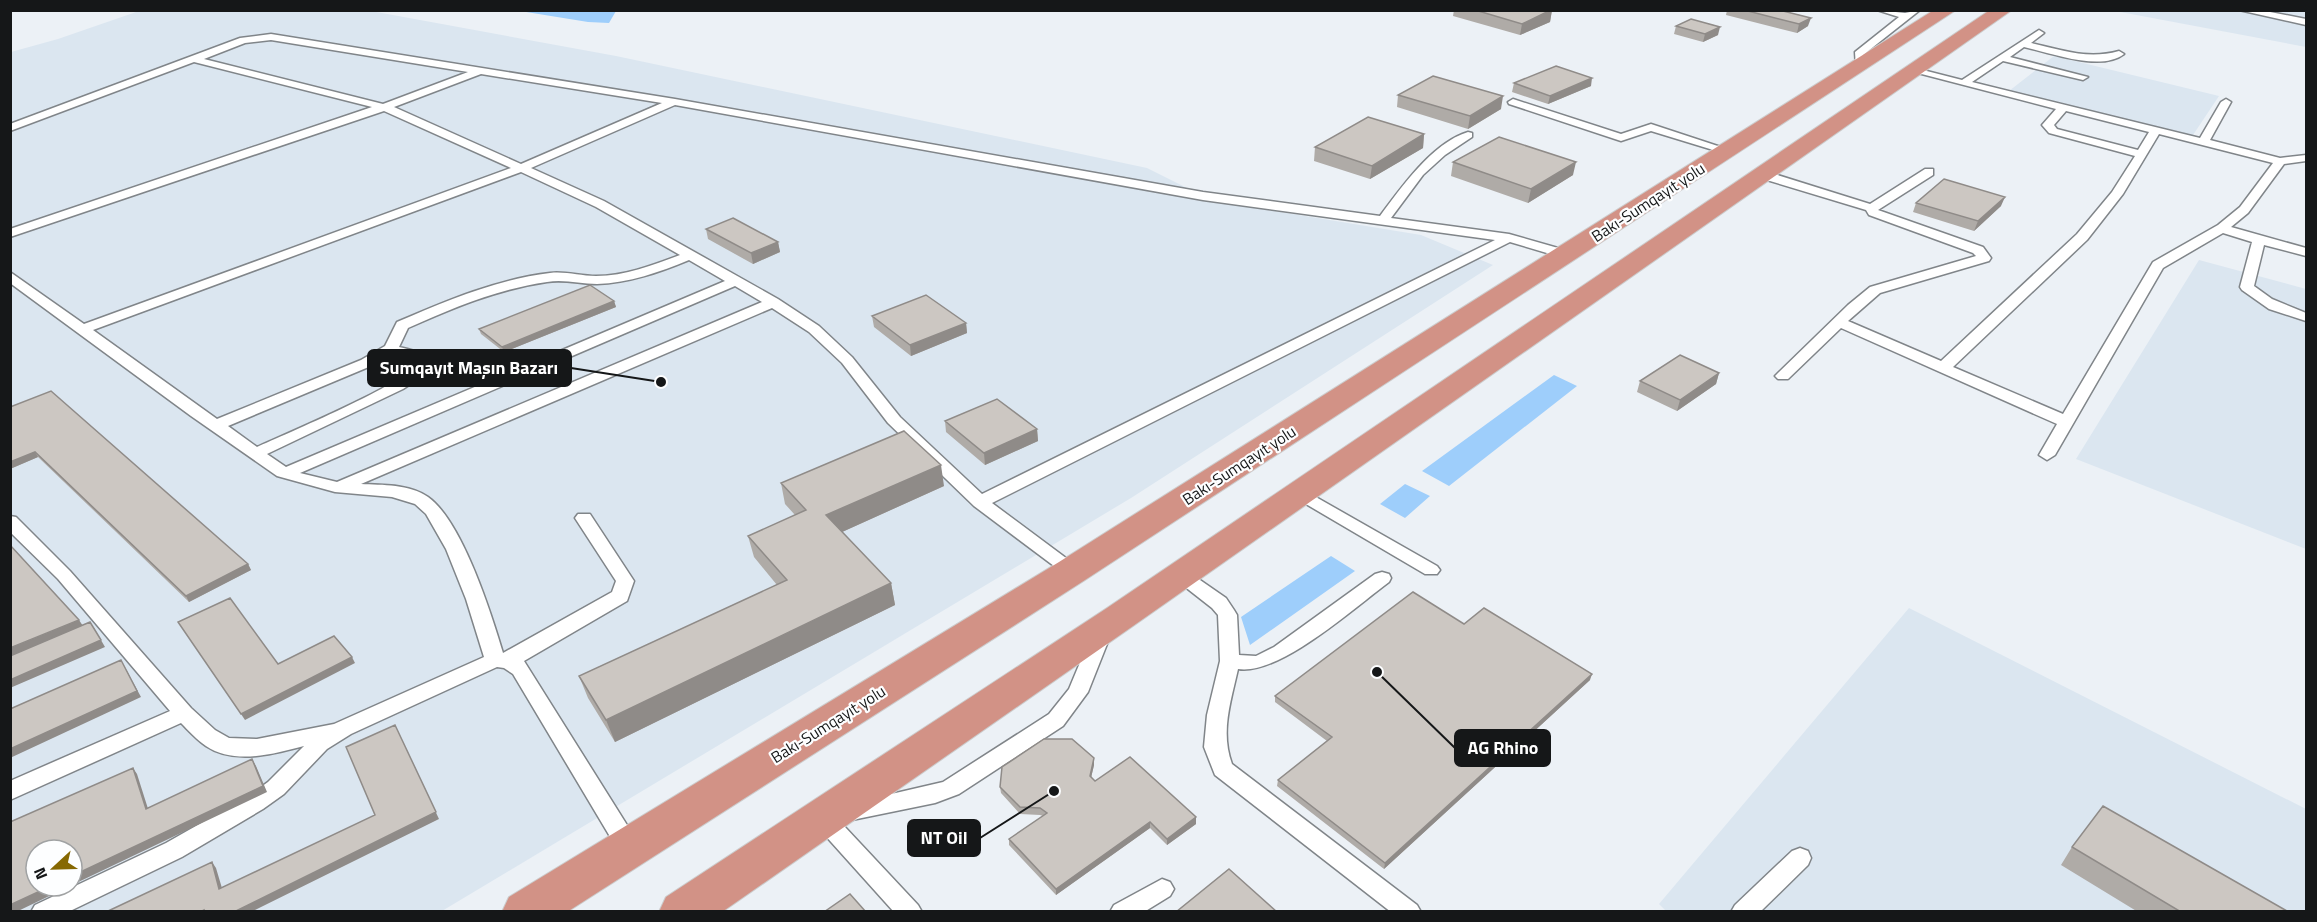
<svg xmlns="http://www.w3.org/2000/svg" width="2317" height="922" font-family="'Titillium Web',sans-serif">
<rect width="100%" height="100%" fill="#ecf1f6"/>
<!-- built -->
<path fill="#dbe6f0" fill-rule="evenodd" d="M 139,11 L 371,11 L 616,56 L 1147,168 L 1187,188 L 1176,195 L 1421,235 L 1493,265 L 1131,498 L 442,911 L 11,912 L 11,52 L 58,39 ZM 36,850 L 72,850 L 72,886 L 36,886 Z
M 2115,11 L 2306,11 L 2306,47 Z
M 2054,56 L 2219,96 L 2193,135 L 2009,91 Z
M 2199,260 L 2306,289 L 2306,549 L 2076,459 Z
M 1909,608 L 2306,809 L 2306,911 L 1667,912 L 1659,904 Z"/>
<!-- green -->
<path fill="#9ecefb" d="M 520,11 L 616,11 L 609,23 L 588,22 Z
M 1554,375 L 1577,386 L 1449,486 L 1422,471 Z
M 1405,484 L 1430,496 L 1405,518 L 1380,504 Z
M 1331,556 L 1355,571 L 1250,645 L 1241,617 Z"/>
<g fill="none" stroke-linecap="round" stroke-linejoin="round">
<!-- service casing -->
<g stroke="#808589" stroke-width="3">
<path id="service" d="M 1877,10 L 1905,13 L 1920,10 L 1863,55 L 1865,66 L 1856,68 L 1855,52 L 1899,17 Z
M 2239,10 L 2260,10 L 2306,19 L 2306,25 Z
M 2039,30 L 2044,33 L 2031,43 C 2063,50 2087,60 2119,51 L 2124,54 C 2101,72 2051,53 2024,47 L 2010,57 L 2088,77 L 2083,80 L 2003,61 L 1972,82 L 2200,138 L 2221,102 L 2226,99 L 2231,102 L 2210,140 L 2280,158 L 2306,155 L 2306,161 L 2284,164 L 2248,213 L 2231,227 L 2306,248 L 2306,256 L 2264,245 L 2254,286 L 2272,299 L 2306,313 L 2306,321 L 2269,309 L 2242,290 L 2240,287 L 2252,242 L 2223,233 L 2163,268 L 2055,455 L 2047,460 L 2039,455 L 2057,424 L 1841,328 L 1788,379 L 1778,379 L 1775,376 L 1778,373 L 1848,305 L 1870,287 L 1976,256 L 1973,253 L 1869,215 L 1866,210 L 1760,178 L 1760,172 L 1768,172 L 1870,204 L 1925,169 L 1933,169 L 1933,175 L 1878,210 L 1983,247 L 1991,258 L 1989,261 L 1880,293 L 1848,321 L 1941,361 L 2077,234 L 2112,192 L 2135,156 L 2049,133 L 2042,125 L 2056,109 L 1910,71 L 1915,68 L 1962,80 ZM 2066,111 L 2149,132 L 2138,150 L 2057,129 L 2054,125 ZM 2159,134 L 2273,163 L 2240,207 L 2218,225 L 2153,262 L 2063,414 L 1953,367 L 2087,240 L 2123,194 Z
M 271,34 L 675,99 L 1203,192 L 1380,216 C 1401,188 1432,143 1468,132 L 1472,133 L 1472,137 L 1445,155 L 1423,175 L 1391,218 L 1509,234 L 1572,252 L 1574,255 L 1567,259 L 1510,242 L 992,503 L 1078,567 L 1081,571 L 1078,575 L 1066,575 L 974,506 L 888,423 L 842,363 L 809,332 L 772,308 L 361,484 C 382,485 410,484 428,497 C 462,521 491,613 503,653 L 612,592 L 616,581 L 575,518 L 578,514 L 590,514 L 634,581 L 627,601 L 524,661 L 637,841 L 640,848 L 637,855 L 629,857 L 621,855 L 513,674 L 504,668 L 497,667 L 351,734 L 327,749 L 284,794 L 263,809 L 182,857 L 68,912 L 31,912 L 35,905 L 166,843 L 247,797 L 268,782 L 304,746 C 274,754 234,765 206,746 C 197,740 189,731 181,723 L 10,800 L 10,781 L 170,711 L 58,579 L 10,532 L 10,516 L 16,517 L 70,571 L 191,708 L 215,730 L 229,738 L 257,739 L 334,724 L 484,657 L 466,599 L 446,549 L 426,514 L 415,504 L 392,497 L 335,492 L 277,476 L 191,416 L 10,283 L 10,272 L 84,324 L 511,168 L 384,111 L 10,237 L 10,229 L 372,107 L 194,62 L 10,131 L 10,124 L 240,38 ZM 271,40 L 468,72 L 383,104 L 204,59 L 245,43 ZM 481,74 L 662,103 L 521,164 L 394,107 ZM 675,105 L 1203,200 L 1495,240 L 982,494 L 900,417 L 852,357 L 819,326 L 778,299 L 604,201 L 531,168 ZM 521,172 L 596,207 L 680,255 C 653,265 625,276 596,276 C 580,276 565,271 550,273 C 497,279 446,301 397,322 L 385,346 L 361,360 L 217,419 L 93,330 ZM 689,260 L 725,281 L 286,467 L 267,454 L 403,389 L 426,374 L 432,362 C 424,352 411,350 399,347 L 408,328 C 453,308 498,289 547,282 C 564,279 580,284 597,284 C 629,283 660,272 689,260 ZM 735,286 L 762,302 L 337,482 L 300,473 ZM 393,354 L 417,363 C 408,383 283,435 257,447 L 228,426 L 371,366 Z
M 1513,99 L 1621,134 L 1651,124 L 1733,151 L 1731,153 L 1723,153 L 1651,131 L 1621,141 L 1509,104 L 1508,102 Z
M 1300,488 L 1437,566 L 1440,570 L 1437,574 L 1425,574 L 1294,497 L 1291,493 L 1294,489 Z
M 1181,569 L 1187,571 L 1226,598 L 1234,610 L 1237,615 L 1239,655 L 1256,656 L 1274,647 L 1375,574 L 1382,572 L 1389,574 L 1391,578 L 1389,582 C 1355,607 1279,676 1238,669 C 1231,701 1220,732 1232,764 L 1417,905 L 1421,912 L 1391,912 L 1215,775 L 1204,747 L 1207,715 L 1220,661 L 1218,615 L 1212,608 L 1175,579 L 1172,575 L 1175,571 Z
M 1101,627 L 1108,629 L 1111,634 L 1088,692 L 1063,726 L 959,794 L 935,803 L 852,820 L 844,817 L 841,811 L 844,805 L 943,782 L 1049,714 L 1069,689 L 1094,629 Z
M 822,808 L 830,811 L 918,905 L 922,912 L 894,912 L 814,823 L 811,817 L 814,811 Z
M 1800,848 L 1808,851 L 1811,858 L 1808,865 L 1760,912 L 1731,912 L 1735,905 L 1792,851 Z
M 1162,879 L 1170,882 L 1174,889 L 1170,896 L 1144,912 L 1110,912 L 1114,905 Z"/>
</g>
<!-- trunk casing -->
<g stroke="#ccc" stroke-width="2">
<path id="trunk" d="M 1934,10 L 1956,10 L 1085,580 L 567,912 L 502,912 L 509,897 L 1059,562 Z
M 1990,10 L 2012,10 L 1133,626 L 722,912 L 659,912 L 666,897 L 1107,608 Z"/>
</g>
<!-- service -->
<use href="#service" fill="#fff" fill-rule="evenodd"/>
<!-- trunk -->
<use href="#trunk" fill="#d29286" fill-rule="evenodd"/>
</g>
<!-- wall -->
<path fill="#afaba7" d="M 1454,10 L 1552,10 L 1550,22 L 1520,35 L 1453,16 Z
M 1727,10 L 1779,10 L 1808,26 L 1797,33 L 1726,15 Z
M 1676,26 L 1718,35 L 1703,42 L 1674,34 Z
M 1514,83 L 1591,86 L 1548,104 L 1512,92 Z
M 1398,95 L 1501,109 L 1468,129 L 1397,107 Z
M 1424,134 L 1423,148 L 1370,179 L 1314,161 L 1315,147 Z
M 1453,162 L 1573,175 L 1528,203 L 1451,176 Z
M 1916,203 L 2001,206 L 1974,231 L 1913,212 Z
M 706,229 L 778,242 L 780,252 L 753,264 L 708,239 Z
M 614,301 L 616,307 L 504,352 L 481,334 L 479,329 Z
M 872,316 L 966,323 L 967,333 L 911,356 L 874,327 Z
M 1719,373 L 1716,384 L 1677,411 L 1637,392 L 1640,381 Z
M 10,407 L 248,564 L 251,570 L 189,602 L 38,457 L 10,469 Z
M 945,421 L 1037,429 L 1038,441 L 985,465 L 946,432 Z
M 781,483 L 944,486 L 842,532 L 891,583 L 895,605 L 615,742 L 588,698 L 579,676 L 777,585 L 754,557 L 748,536 L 795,515 L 785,504 Z
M 1464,624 L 1590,680 L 1384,869 L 1277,786 L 1278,780 L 1327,741 L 1275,702 L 1275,696 Z
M 1094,758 L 1094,765 L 1091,778 L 1095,781 L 1196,817 L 1196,824 L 1167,845 L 1150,828 L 1056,895 L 1009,845 L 1009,839 L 1043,816 L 1040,815 L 1020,814 L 1001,793 L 1000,787 Z
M 2072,847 L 2287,912 L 2138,912 L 2061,865 Z"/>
<!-- shaded-wall -->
<path fill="#8f8b88" d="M 1552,10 L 1550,22 L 1520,35 L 1522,24 Z
M 1811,18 L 1808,26 L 1797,33 L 1799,24 Z
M 1720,27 L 1718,35 L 1703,42 L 1705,34 Z
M 1592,78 L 1591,86 L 1548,104 L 1550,96 Z
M 1503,96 L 1501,109 L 1468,129 L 1470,116 Z
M 1424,134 L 1423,148 L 1370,179 L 1372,166 Z
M 1576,162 L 1573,175 L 1528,203 L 1531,189 Z
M 2005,197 L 2001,206 L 1974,231 L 1978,221 Z
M 778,242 L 780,252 L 753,264 L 751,253 Z
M 614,301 L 616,307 L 504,352 L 502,347 Z
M 966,323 L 967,333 L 911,356 L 910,345 Z
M 1719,373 L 1716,384 L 1677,411 L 1680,400 Z
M 1037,429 L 1038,441 L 985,465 L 984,453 Z
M 35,452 L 38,457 L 10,469 L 10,462 Z
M 941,465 L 944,486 L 831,537 L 826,515 Z
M 248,564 L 251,570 L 189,602 L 186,596 Z
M 891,583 L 895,605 L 615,742 L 606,720 Z
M 79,620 L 83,626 L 10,656 L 10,648 Z
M 94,628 L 105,647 L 10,688 L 10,680 Z
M 352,657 L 355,663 L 245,720 L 241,714 Z
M 121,660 L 141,697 L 10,758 L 10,749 Z
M 1592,674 L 1590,680 L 1384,869 L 1385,863 Z
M 395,725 L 439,819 L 251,912 L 234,912 L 436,812 Z
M 1094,758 L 1094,765 L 1090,782 L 1090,776 Z
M 252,759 L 256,766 L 267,792 L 72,885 L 72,876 Z
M 133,768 L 137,774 L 150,815 L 146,809 Z
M 1196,817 L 1196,824 L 1167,845 L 1167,839 Z
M 1150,822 L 1150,828 L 1056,895 L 1056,889 Z
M 212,862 L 216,868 L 224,895 L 219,889 Z
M 51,886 L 70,886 L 16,912 L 10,912 L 10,905 Z"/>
<!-- building -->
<path fill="#ccc7c2" stroke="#8f8b88" stroke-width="1.5" d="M 1475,10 L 1551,10 L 1522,24 Z
M 1744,10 L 1779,10 L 1811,18 L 1799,24 Z
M 1691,19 L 1720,27 L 1705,34 L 1676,26 Z
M 1556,66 L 1592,78 L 1550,96 L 1514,83 Z
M 1433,76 L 1503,96 L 1470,116 L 1398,95 Z
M 1368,117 L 1424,134 L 1372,166 L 1315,147 Z
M 1499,137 L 1576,162 L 1531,189 L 1453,162 Z
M 1944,179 L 2005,197 L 1978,221 L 1916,203 Z
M 733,218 L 778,242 L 751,253 L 706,229 Z
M 590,285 L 614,301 L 502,347 L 479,329 Z
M 926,295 L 966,323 L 910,345 L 872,316 Z
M 1680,355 L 1719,373 L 1680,400 L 1640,381 Z
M 51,391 L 248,564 L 186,596 L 35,452 L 10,462 L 10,407 Z
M 997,399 L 1037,429 L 984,453 L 945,421 Z
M 904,431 L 941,465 L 826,515 L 891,583 L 606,720 L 579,676 L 787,580 L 748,536 L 806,510 L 781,483 Z
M 10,545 L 79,620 L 10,648 Z
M 1413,592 L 1464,624 L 1484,608 L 1592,674 L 1385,863 L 1278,780 L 1332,737 L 1275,696 Z
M 230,598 L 278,664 L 334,636 L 352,657 L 241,714 L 178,622 Z
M 90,622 L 101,640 L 10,680 L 10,656 Z
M 121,660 L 137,691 L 10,749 L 10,709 Z
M 395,725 L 436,812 L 234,912 L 204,912 L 204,910 L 200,912 L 106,912 L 212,862 L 219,889 L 375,815 L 346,747 Z
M 1044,739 L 1072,739 L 1094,758 L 1090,776 L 1095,781 L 1130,757 L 1196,817 L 1167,839 L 1150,822 L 1056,889 L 1009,839 L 1047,813 L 1040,808 L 1020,807 L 1000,787 L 1002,767 Z
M 252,759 L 263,786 L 72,876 L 72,850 L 36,850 L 36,886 L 51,886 L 10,905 L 10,822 L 133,768 L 146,809 Z
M 2103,806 L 2287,911 L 2287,912 L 2181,912 L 2072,847 Z
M 1229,869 L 1277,912 L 1176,912 Z
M 850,894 L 866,912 L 824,912 Z"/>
<g text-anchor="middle" stroke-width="4.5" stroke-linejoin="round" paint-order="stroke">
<!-- street labels -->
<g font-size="16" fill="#151718" stroke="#fdfeff">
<text transform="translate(1648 202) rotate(-33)" y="6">Bakı-Sumqayıt yolu</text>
<text transform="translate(1239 465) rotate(-33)" y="6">Bakı-Sumqayıt yolu</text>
<text transform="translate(828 724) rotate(-32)" y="6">Bakı-Sumqayıt yolu</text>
</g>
</g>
<!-- callouts -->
<path fill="none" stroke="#151718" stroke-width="2" d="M661 382L571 368M1377 672L1455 748M1054 791L980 838"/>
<g fill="#151718" stroke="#fdfeff" stroke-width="2">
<circle cx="661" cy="382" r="6"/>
<circle cx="1377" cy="672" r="6"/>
<circle cx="1054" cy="791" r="6"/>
</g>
<g fill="#151718" stroke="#151718" stroke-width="2">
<rect x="368" y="350" width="203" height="36" rx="6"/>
<rect x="1455" y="730" width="95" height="36" rx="6"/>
<rect x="908" y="820" width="72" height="36" rx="6"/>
</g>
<g font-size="18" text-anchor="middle" font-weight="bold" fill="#fff">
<text x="469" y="374">Sumqayıt Maşın Bazarı</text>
<text x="1503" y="754">AG Rhino</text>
<text x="944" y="844">NT Oil</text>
</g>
<!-- border -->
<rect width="2317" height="922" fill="none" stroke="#151718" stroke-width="24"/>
<!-- north arrow -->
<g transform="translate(54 868) rotate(248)"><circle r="28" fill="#fdfeff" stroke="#a0a2a3" stroke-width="1.5"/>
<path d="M0-4.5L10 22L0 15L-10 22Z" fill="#866802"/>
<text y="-9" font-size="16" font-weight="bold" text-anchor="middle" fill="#151718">N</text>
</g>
</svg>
